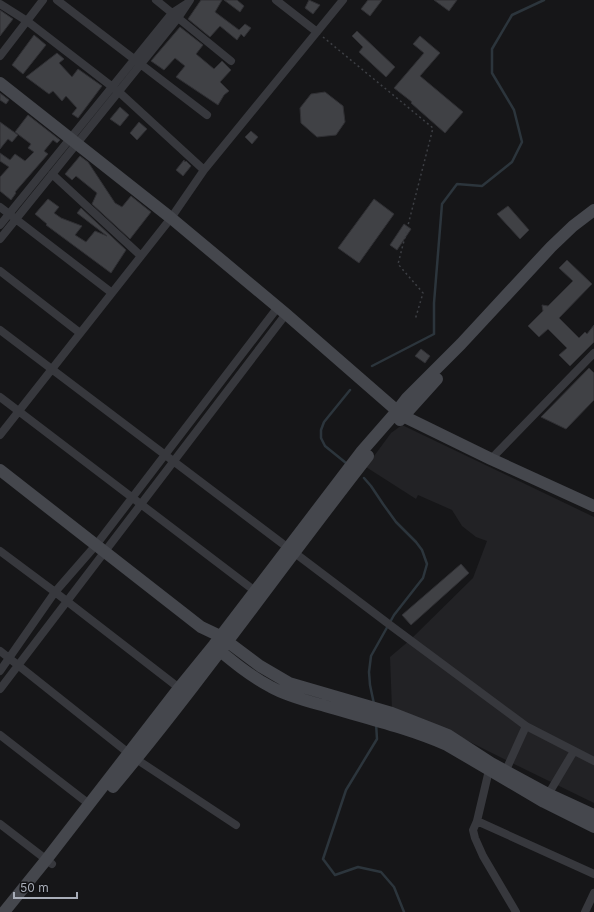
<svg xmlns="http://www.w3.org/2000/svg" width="594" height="912" font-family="Inter,sans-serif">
<rect width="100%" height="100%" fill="#161618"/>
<!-- built -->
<path fill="#222225" d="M 402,425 L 594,517 L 594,803 L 512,763 L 440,727 L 392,710 L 390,657 L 410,640 L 473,578 L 487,541 L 476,537 L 462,526 L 452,510 L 418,495 L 416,499 L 366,467 L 391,433 Z"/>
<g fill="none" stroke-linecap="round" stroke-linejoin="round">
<!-- stream -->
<path stroke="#2c353c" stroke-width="2.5" d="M 372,366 L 434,334 L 434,303 L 442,204 L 457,184 L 482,186 L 512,162 L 522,142 L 514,110 L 492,73 L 492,49 L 512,15 L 544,0
M 346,463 L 325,446 L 321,438 L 321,430 L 324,422 L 350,390
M 364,478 L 371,486 L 383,504 L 396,522 L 416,542 L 422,550 L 427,564 L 423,578 L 394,615 L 371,656 L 369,672 L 370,685 L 374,704
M 376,723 L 377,739 L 346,790 L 323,859 L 335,875 L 358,867 L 381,872 L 394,887 L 404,912"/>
</g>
<!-- building -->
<path fill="#404145" stroke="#303034" d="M 201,0 L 222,0 L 215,12 L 239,30 L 245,24 L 251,28 L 244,37 L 241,34 L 237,40 L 220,26 L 210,37 L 188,19 Z
M 224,0 L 237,0 L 244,6 L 240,12 Z
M 309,0 L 320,5 L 313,14 L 305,8 Z
M 368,0 L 382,0 L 370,16 L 361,9 Z
M 434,0 L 457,0 L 449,11 Z
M 0,10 L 13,19 L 0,36 Z
M 180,27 L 203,45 L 196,54 L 214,69 L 222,61 L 231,70 L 220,82 L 229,91 L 224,95 L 218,105 L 176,77 L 185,66 L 175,58 L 164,70 L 151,61 Z
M 357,31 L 395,67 L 386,77 L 359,52 L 363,47 L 352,36 Z
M 34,35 L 46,45 L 23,74 L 12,65 Z
M 420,36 L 440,53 L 420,76 L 463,112 L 445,133 L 411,103 L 412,102 L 394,88 L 424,53 L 413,44 Z
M 57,53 L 64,59 L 59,63 L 72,77 L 78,69 L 102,86 L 78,118 L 72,114 L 77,108 L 66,96 L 62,101 L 53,91 L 49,94 L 26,77 Z
M 325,92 L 343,106 L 345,122 L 336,135 L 317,137 L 301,123 L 300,108 L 311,94 Z
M 0,93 L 9,100 L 6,104 L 0,100 Z
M 120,107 L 129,115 L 120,126 L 110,119 Z
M 28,115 L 60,140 L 57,143 L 53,140 L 44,151 L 48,154 L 15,192 L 16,193 L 11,200 L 0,191 L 0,177 L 9,167 L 0,161 L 0,153 L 10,160 L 15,154 L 25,161 L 34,152 L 28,148 L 31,144 L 15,132 Z
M 0,122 L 18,135 L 12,142 L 8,139 L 0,149 Z
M 139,122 L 147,129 L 137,140 L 130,133 Z
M 251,131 L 258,137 L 252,144 L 245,137 Z
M 80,156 L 88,162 L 115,203 L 122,207 L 131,196 L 151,212 L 130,239 L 92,204 L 97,193 L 76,176 L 72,180 L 65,174 Z
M 184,160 L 185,162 L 186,161 L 191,166 L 183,176 L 176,170 Z
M 48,199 L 59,207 L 54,213 L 61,218 L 82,226 L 75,235 L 86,242 L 95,231 L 107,236 L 77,213 L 81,208 L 126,250 L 111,273 L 46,225 L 47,224 L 35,214 Z
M 374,199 L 394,214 L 359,263 L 338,248 Z
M 508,206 L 529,230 L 520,239 L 497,214 Z
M 404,224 L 411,229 L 397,250 L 390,245 Z
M 567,260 L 592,284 L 559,318 L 579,338 L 585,332 L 587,334 L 594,325 L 594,342 L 570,366 L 559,355 L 567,348 L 548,329 L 539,337 L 528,326 L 543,311 L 542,305 L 548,306 L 573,281 L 559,268 Z
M 421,349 L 430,356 L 425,363 L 415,356 Z
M 589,368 L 594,373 L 594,400 L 566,429 L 541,417 Z
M 461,564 L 469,573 L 411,625 L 402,615 Z"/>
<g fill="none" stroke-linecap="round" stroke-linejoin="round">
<!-- path -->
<path stroke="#3d3f44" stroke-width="1.5" stroke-dasharray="2 3" stroke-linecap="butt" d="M 323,37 L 433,128 L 398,264 L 423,293 L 415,320"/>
<!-- street -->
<path stroke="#37383d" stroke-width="8" d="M 57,0 L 207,115
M 156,0 L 231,61
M 276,0 L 317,32
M 0,4 L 27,21 L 119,92 L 204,170
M 0,56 L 43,0
M 52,174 L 141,256
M 0,207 L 112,293
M 0,225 L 172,13 L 186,4
M 0,239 L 178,18 L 190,0
M 0,271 L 80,333
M 0,330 L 394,628 L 526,726 L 594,761
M 0,397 L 255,591
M 0,435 L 171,218 L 204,170 L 343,0
M 491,459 L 594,353
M 0,551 L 55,592 L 183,691
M 0,651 L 136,759 L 236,825
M 0,671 L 55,592 L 96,545 L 278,307
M 0,689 L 286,314
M 0,735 L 89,804
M 490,766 L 477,821 L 473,830 L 475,838 L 483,856 L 516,912
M 506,770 L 526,726
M 546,798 L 574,751
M 477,821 L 594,874
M 0,824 L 52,864
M 585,912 L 594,893"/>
<!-- secondary -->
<path stroke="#45474d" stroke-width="12" d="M 0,83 L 171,218 L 286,314 L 403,416 L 491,459 L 594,506
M 400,420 L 437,379
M 0,470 L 201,627 L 220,636 L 260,666 L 289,683 L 392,713 L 438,731 L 448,735 L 491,763 L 548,794 L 594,815
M 214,646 C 232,661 250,676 271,687 C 287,696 307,701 325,706 C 366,718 408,728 447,745 L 544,802 L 594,827
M 113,787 C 202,680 282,566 368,456
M 4,912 L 46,860 L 179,688 L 214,645 L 362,451 L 397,411 L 407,398 L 461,344 L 551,247 L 573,226 L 594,210"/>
</g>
<!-- scale -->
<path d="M14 892v6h63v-6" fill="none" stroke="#a8adb8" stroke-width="2"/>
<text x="20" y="892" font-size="12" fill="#a8adb8" stroke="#111113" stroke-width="3" paint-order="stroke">50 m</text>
</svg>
